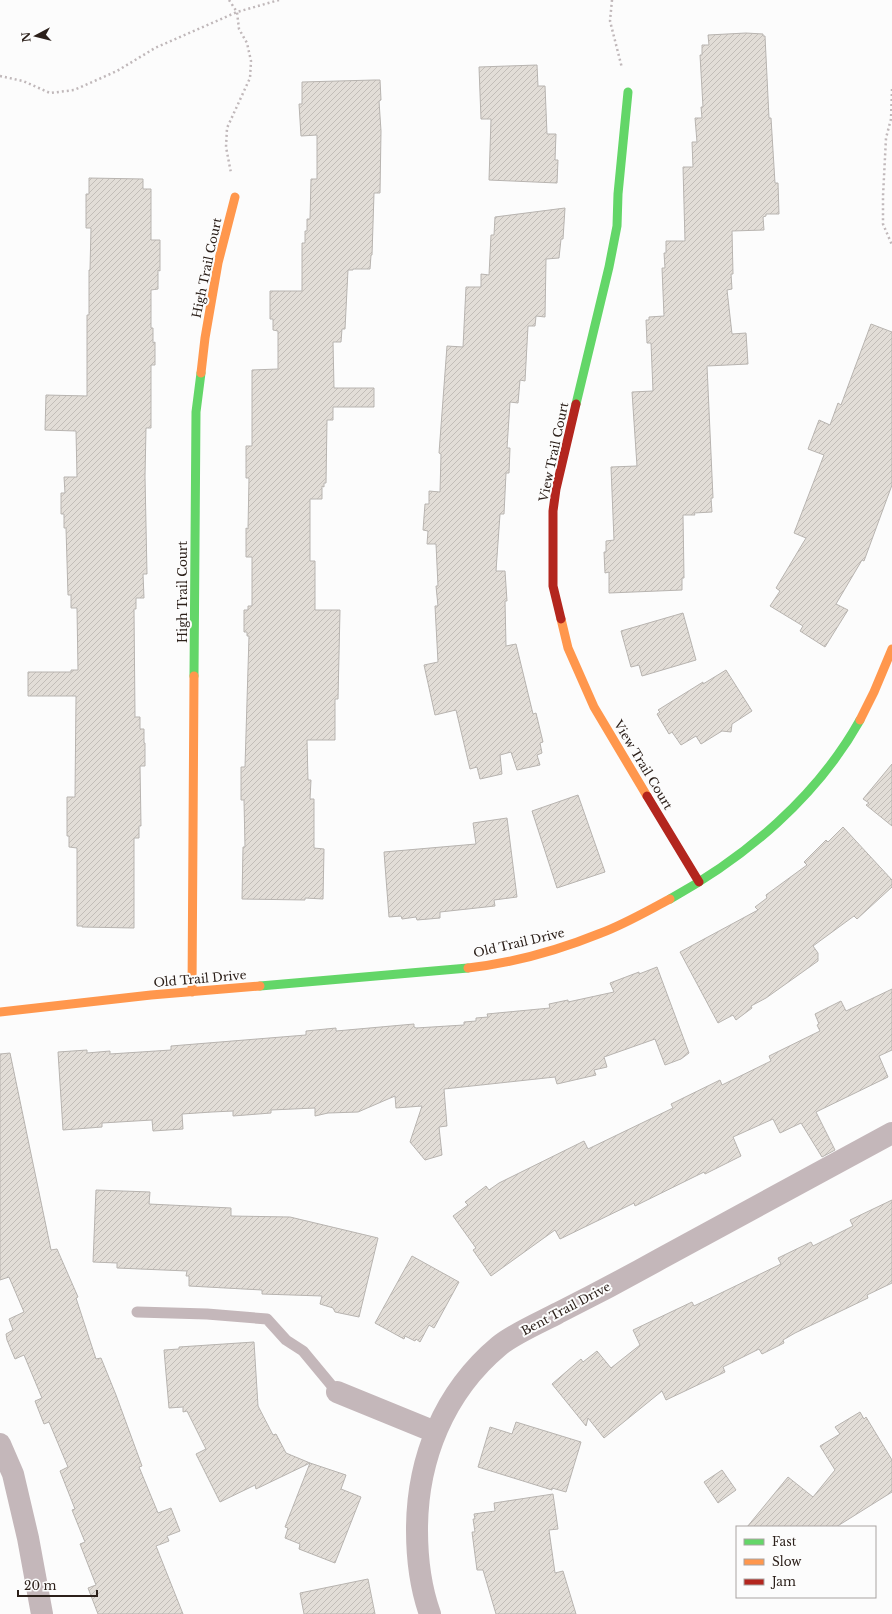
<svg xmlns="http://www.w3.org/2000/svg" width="892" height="1614" font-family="'Libre Baskerville',serif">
<defs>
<pattern id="building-hatch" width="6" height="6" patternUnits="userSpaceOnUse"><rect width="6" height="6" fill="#e2ddd7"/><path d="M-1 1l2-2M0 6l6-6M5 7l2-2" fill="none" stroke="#c2bdb8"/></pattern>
</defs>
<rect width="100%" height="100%" fill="#fcfcfc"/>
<!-- building -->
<path fill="url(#building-hatch)" stroke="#b8b4b0" d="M 746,33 L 763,34 L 763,36 L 765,36 L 769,118 L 771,118 L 775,183 L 778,183 L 779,214 L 766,214 L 766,216 L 763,217 L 764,230 L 732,231 L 733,274 L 731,274 L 732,289 L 727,290 L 732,334 L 746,333 L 748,364 L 707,366 L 713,498 L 711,498 L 712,512 L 694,513 L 695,515 L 683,515 L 684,578 L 682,578 L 682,590 L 609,593 L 609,572 L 605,573 L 604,552 L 606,552 L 606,541 L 614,540 L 611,467 L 637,466 L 632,392 L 653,391 L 651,343 L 647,343 L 646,320 L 649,320 L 649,317 L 664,316 L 662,268 L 665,268 L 664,253 L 666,253 L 666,241 L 685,241 L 683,167 L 693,167 L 692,142 L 697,142 L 695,118 L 702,118 L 701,107 L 703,107 L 700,55 L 702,55 L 702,45 L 709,45 L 708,35 Z
M 537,65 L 538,86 L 545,86 L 547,134 L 556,134 L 555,160 L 558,160 L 557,183 L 489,180 L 491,119 L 481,119 L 479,67 Z
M 374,80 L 380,80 L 381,100 L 379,101 L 381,131 L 380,193 L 374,193 L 372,255 L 371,255 L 370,269 L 353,269 L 353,270 L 348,270 L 345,329 L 342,329 L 341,342 L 333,342 L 334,388 L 374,388 L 374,407 L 333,407 L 333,420 L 327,420 L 326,483 L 324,483 L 324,487 L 322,486 L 322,499 L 310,499 L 310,561 L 315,561 L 315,610 L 340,610 L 338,699 L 335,699 L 335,740 L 307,740 L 308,780 L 311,780 L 310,799 L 314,799 L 314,848 L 324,849 L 323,899 L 305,898 L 305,900 L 242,899 L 243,847 L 245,847 L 244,800 L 241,800 L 241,767 L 245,767 L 249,636 L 247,636 L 247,632 L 244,632 L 244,610 L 248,610 L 248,606 L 252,606 L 252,557 L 246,557 L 246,528 L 248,529 L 249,478 L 246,478 L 246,446 L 252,446 L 252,370 L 278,369 L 278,331 L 273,330 L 273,319 L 270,319 L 270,291 L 302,291 L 302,243 L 305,243 L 305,231 L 307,231 L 307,219 L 310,219 L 311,179 L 317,179 L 317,135 L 301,136 L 299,104 L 302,104 L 302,82 Z
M 89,178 L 143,179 L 143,189 L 151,189 L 151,240 L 160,240 L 160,271 L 158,270 L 158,289 L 151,290 L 151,328 L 153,328 L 153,343 L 155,342 L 155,365 L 151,365 L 151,428 L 146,428 L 145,476 L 147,574 L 143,574 L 144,598 L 136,598 L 136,609 L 134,609 L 135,717 L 140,717 L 140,729 L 144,729 L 144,743 L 145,743 L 145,766 L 140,766 L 141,826 L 139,826 L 139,838 L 134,838 L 134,928 L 82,927 L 82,926 L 77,926 L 77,848 L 69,847 L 69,836 L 67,836 L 67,797 L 75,797 L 76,696 L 28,696 L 28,672 L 71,672 L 71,670 L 78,670 L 77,608 L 71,608 L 71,595 L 68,595 L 66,528 L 64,528 L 64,514 L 61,514 L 61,493 L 65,493 L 64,477 L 77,477 L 76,431 L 45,430 L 46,395 L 87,396 L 87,315 L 89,315 L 89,270 L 90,270 L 91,228 L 86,228 L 86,194 L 89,194 Z
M 565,208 L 563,239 L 561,239 L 559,258 L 546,259 L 545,317 L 536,316 L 535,326 L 528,326 L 525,381 L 520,380 L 518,403 L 510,402 L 507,448 L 510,448 L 509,473 L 506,473 L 504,514 L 500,514 L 496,571 L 505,571 L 507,601 L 505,601 L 506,646 L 516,644 L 533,714 L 536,713 L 543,742 L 540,743 L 542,753 L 537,755 L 540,765 L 517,770 L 511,752 L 500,755 L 502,774 L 480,779 L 477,767 L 470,769 L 456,710 L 435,715 L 424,665 L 438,662 L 435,606 L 438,606 L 436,586 L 438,586 L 436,544 L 427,544 L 428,531 L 423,530 L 425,504 L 429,504 L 429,491 L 440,492 L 441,454 L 439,453 L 447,346 L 463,347 L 466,287 L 481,287 L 481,274 L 489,275 L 491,235 L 494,235 L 495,217 Z
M 871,324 L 892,332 L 892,485 L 864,561 L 862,560 L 836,604 L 848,610 L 825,647 L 800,631 L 803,626 L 770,606 L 780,591 L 776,588 L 806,538 L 794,533 L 824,455 L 808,449 L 819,420 L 830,425 L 838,403 L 841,405 Z
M 683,613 L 696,660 L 642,676 L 639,665 L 631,667 L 621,631 Z
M 726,670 L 752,711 L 732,724 L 731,732 L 722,731 L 701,744 L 696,736 L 681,745 L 672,732 L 669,734 L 657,714 L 660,712 L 658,710 L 703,682 L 703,684 Z
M 892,764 L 892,826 L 866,805 L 869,803 L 863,799 Z
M 578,795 L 605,872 L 557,888 L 532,811 Z
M 507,818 L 517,897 L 494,900 L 495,906 L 440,912 L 440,918 L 417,920 L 416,917 L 402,919 L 401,916 L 389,917 L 384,852 L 476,844 L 473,823 Z
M 843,827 L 892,880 L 892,887 L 857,919 L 854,916 L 813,946 L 818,953 L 818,961 L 766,998 L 751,1006 L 752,1008 L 736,1020 L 733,1015 L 718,1023 L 680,952 L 758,910 L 755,907 L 767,898 L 766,895 L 807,865 L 804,862 L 826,840 L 828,842 Z
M 657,967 L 689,1053 L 681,1059 L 665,1065 L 655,1039 L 604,1057 L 607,1067 L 594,1070 L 596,1075 L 557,1084 L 555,1077 L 444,1089 L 447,1126 L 439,1127 L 442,1155 L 425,1160 L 410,1142 L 422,1106 L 396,1108 L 395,1096 L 358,1112 L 328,1113 L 315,1116 L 315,1108 L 271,1110 L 271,1113 L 233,1116 L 233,1111 L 212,1112 L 182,1114 L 183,1129 L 153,1131 L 152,1120 L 102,1123 L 102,1127 L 63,1130 L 58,1052 L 87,1050 L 87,1053 L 110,1051 L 110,1054 L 171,1050 L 171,1046 L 306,1035 L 306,1031 L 336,1028 L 336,1031 L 414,1024 L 414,1027 L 416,1028 L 464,1025 L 464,1022 L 476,1021 L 476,1018 L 488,1017 L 487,1014 L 550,1008 L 549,1004 L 568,1000 L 568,1002 L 614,992 L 610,983 L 639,972 L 639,974 Z
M 892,989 L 892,1050 L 879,1056 L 888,1077 L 816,1112 L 835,1150 L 822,1157 L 801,1123 L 780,1133 L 773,1119 L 733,1137 L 741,1156 L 705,1174 L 704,1172 L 635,1206 L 634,1203 L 560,1239 L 555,1230 L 491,1276 L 473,1250 L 476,1248 L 453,1216 L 468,1205 L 465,1202 L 486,1186 L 489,1190 L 499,1183 L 584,1141 L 588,1149 L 673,1108 L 671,1104 L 720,1080 L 722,1085 L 771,1061 L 769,1056 L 820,1031 L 817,1025 L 819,1024 L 815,1014 L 841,1001 L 846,1011 Z
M 10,1053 L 51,1250 L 57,1249 L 78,1297 L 76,1298 L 96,1359 L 101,1358 L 116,1395 L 142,1466 L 139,1467 L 158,1513 L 171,1508 L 180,1531 L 167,1536 L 169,1541 L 156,1546 L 183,1614 L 98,1614 L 88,1588 L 96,1585 L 80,1544 L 85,1542 L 72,1510 L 75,1509 L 60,1471 L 68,1467 L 49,1422 L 44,1424 L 35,1401 L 42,1398 L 24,1355 L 15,1359 L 7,1340 L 6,1334 L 13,1330 L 9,1319 L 24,1312 L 9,1277 L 0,1280 L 0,1054 Z
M 96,1190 L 150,1192 L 149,1204 L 231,1208 L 231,1216 L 290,1217 L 378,1238 L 359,1317 L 335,1312 L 333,1308 L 320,1304 L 322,1296 L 262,1294 L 262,1290 L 189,1286 L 189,1276 L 186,1276 L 187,1271 L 117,1268 L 117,1263 L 93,1262 Z
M 892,1200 L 892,1283 L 867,1295 L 868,1298 L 795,1333 L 783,1340 L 784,1343 L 762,1354 L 759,1349 L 723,1367 L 725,1372 L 666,1400 L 662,1391 L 604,1438 L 588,1418 L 586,1426 L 552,1384 L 581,1359 L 583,1362 L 597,1351 L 611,1368 L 640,1345 L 633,1330 L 692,1302 L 694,1306 L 781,1264 L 778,1258 L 811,1242 L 813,1246 L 853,1226 L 850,1220 Z
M 412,1256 L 459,1282 L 434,1328 L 429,1325 L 420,1342 L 416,1339 L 415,1341 L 405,1336 L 404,1339 L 375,1323 Z
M 254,1342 L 258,1406 L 273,1435 L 276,1434 L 286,1453 L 310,1463 L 256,1489 L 255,1485 L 220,1502 L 196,1454 L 206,1449 L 187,1411 L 183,1412 L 183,1407 L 169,1408 L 164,1350 L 179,1349 L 179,1347 Z
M 860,1412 L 864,1419 L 866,1417 L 892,1460 L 892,1492 L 836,1527 L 747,1527 L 788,1477 L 813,1497 L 835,1470 L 820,1446 L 840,1434 L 835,1427 Z
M 516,1422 L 581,1442 L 566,1492 L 552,1488 L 552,1490 L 478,1467 L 490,1427 L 512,1434 Z
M 310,1463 L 346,1475 L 341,1489 L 361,1497 L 335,1563 L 299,1549 L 300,1544 L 285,1538 L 288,1528 L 285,1527 Z
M 722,1470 L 736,1490 L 718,1503 L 704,1482 Z
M 553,1494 L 558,1529 L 549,1530 L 555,1573 L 563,1571 L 576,1614 L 496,1614 L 483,1570 L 477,1570 L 472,1532 L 475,1532 L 473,1519 L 475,1519 L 474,1514 L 495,1511 L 494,1503 Z
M 368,1579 L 375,1614 L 304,1614 L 300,1593 Z"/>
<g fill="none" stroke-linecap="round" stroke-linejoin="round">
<!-- path -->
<path stroke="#c0b8ba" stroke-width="2.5" stroke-dasharray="2 3" stroke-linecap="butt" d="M 229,0 L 237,12 L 239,29 L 247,43 L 251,61 L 250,78 L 227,128 L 226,147 L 231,173
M 612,0 L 610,21 L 622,68
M 0,76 L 23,81 L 50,93 L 74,90 L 117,71 L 155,48 L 237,12 L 279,0
M 892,89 L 891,119 L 886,138 L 883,196 L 883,224 L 892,245"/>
<!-- lane -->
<path stroke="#c4b7ba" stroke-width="11" d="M 137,1312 L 207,1314 L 267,1319 L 286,1340 L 303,1351 L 337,1392"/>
<!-- street -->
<path stroke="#c4b7ba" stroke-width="22" d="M 337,1392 L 435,1432
M 0,1444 L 13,1474 L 28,1538 L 42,1614
M 430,1614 C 420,1586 417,1559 417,1530 C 417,1459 444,1392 499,1346 C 513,1334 541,1322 558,1313 C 592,1296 626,1278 660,1259 C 737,1217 814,1175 892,1133"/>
<!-- fast -->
<path stroke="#63d668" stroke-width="9" d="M 576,404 L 609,267 L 617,226 L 618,194 L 628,92
M 194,676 L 196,412 L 201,373
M 670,899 C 746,857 817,797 860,720
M 260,986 L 468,968"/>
<!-- slow -->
<path stroke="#ff974d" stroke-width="9" d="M 201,373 L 205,338 L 218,263 L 235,197
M 561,619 L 568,648 L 594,707 L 647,796
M 860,720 L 874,692 L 892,649
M 468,968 C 513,963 559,950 601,933 C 625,924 647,911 670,899
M 192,992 L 194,676
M 0,1012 L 151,995 L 260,986"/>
<!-- jam -->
<path stroke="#b3261e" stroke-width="9" d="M 561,619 L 553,586 L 553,511 L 556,489 L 576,404
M 647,796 L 699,882"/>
</g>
<g text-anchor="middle" stroke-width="4" stroke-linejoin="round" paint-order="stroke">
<!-- street labels -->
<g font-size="12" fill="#2c201a" stroke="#fcfcfc">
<text transform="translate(207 268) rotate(-78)" y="4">High Trail Court</text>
<text transform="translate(554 452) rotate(-78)" y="4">View Trail Court</text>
<text transform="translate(183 592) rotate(-90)" y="4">High Trail Court</text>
<text transform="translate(643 765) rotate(59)" y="4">View Trail Court</text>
<text transform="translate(519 943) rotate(-13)" y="4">Old Trail Drive</text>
<text transform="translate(200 979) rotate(-5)" y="4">Old Trail Drive</text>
<text transform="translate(566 1309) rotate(-28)" y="4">Bent Trail Drive</text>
</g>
</g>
<!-- legend -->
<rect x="736" y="1526" width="140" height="72" fill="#fcfcfc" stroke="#a9a4a2"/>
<rect x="744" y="1539" width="20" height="6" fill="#63d668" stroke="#a9a4a2"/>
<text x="772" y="1546" font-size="12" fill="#2c201a">Fast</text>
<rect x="744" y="1559" width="20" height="6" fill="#ff974d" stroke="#a9a4a2"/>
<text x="772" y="1566" font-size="12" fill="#2c201a">Slow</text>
<rect x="744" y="1579" width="20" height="6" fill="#b3261e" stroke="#a9a4a2"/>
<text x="772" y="1586" font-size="12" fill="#2c201a">Jam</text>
<!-- north arrow -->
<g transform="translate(36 36) rotate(263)" stroke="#fcfcfc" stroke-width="3" paint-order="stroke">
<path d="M0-3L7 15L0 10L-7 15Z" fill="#2c201a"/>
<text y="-6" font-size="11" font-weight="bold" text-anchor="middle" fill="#2c201a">N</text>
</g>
<!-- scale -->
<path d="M18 1590v6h79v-6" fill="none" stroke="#2c201a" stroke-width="2"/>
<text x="24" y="1590" font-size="12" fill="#2c201a" stroke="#fcfcfc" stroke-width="3" paint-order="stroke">20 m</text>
</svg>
